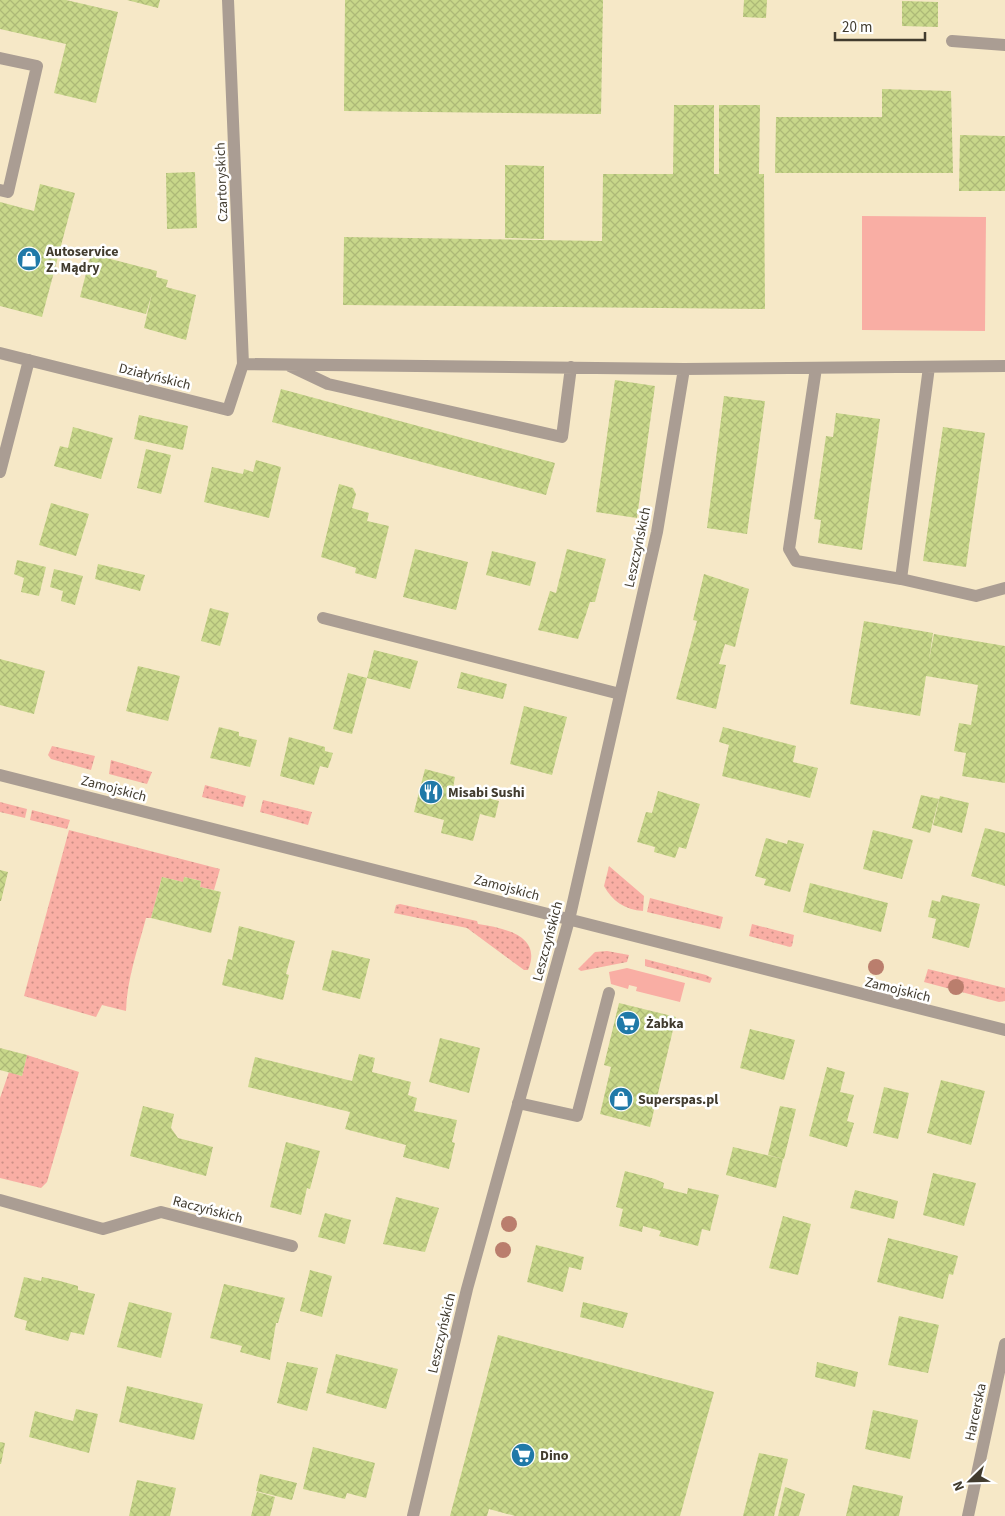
<svg xmlns="http://www.w3.org/2000/svg" width="1005" height="1516" font-family="'Source Sans 3',sans-serif">
<defs>
<pattern id="grass-dots" width="8" height="8" patternUnits="userSpaceOnUse" patternTransform="scale(1.25)"><rect width="8" height="8" fill="#f9aea4"/><path d="M2 2h.1M6 6h.1" fill="none" stroke="#cb8f86" stroke-width="1.8" stroke-linecap="round"/></pattern>
<pattern id="building-cross-hatch" width="8" height="8" patternUnits="userSpaceOnUse" patternTransform="scale(1.25)"><rect width="8" height="8" fill="#c8d78a"/><path d="M0 0l8 8M0 8l8-8" fill="none" stroke="#adb977"/></pattern>
</defs>
<rect width="100%" height="100%" fill="#f6e8c7"/>
<!-- grass -->
<path fill="url(#grass-dots)" d="M 52,746 L 95,756 L 91,770 L 51,759 L 48,755 Z
M 111,760 L 152,772 L 147,784 L 109,774 Z
M 205,785 L 246,796 L 243,807 L 202,797 Z
M 263,800 L 312,812 L 308,825 L 260,812 Z
M 0,802 L 27,809 L 25,818 L 0,812 Z
M 32,810 L 70,820 L 67,829 L 30,820 Z
M 69,830 L 220,869 L 214,890 L 200,887 L 201,881 L 185,877 L 183,882 L 162,877 L 151,918 L 146,918 C 138,949 127,978 126,1011 L 102,1005 L 96,1017 L 24,996 Z
M 609,866 L 644,896 L 643,911 C 625,910 612,901 604,886 Z
M 650,898 L 723,917 L 720,929 L 647,912 Z
M 400,904 L 477,921 L 478,924 C 503,928 543,935 528,970 L 524,970 L 467,928 L 394,913 L 396,905 Z
M 752,924 L 794,935 L 792,946 L 790,947 L 749,936 Z
M 607,951 L 629,955 L 627,962 L 581,971 L 578,969 L 595,952 Z
M 645,959 L 706,975 L 712,978 L 710,983 L 645,966 Z
M 928,969 L 1005,988 L 1005,1001 L 999,1002 L 924,982 Z
M 27,1055 L 79,1072 L 47,1182 L 41,1188 L 0,1178 L 0,1098 L 9,1072 L 22,1076 Z"/>
<!-- garden -->
<path fill="#f9aea4" d="M 862,216 L 986,217 L 985,331 L 862,330 Z
M 627,968 L 685,983 L 680,1002 L 636,991 L 637,987 L 629,985 L 628,989 L 611,984 L 609,972 Z"/>
<!-- building -->
<path fill="url(#building-cross-hatch)" d="M 0,0 L 66,0 L 118,12 L 96,103 L 54,93 L 66,44 L 0,29 Z
M 127,0 L 160,0 L 158,8 Z
M 345,0 L 603,0 L 601,114 L 344,111 Z
M 744,0 L 767,0 L 766,18 L 743,17 Z
M 902,1 L 938,2 L 938,27 L 902,26 Z
M 882,89 L 951,91 L 953,173 L 775,173 L 776,117 L 882,117 Z
M 674,105 L 714,105 L 714,174 L 719,174 L 719,105 L 760,105 L 759,174 L 764,174 L 765,309 L 343,305 L 344,237 L 602,241 L 603,174 L 673,174 Z
M 960,135 L 1005,136 L 1005,191 L 959,191 Z
M 505,165 L 544,166 L 544,239 L 505,238 Z
M 195,172 L 197,228 L 167,229 L 166,173 Z
M 40,184 L 75,193 L 42,317 L 0,306 L 0,202 L 34,211 Z
M 91,254 L 157,271 L 156,277 L 168,280 L 166,287 L 196,295 L 186,340 L 144,328 L 152,293 L 146,314 L 80,297 Z
M 615,380 L 655,386 L 637,518 L 596,512 Z
M 281,389 L 555,463 L 546,495 L 272,422 Z
M 724,396 L 765,401 L 747,534 L 707,528 Z
M 836,413 L 880,419 L 862,550 L 818,543 L 821,520 L 814,519 L 826,436 L 833,437 Z
M 139,415 L 188,426 L 183,450 L 134,439 Z
M 73,427 L 113,438 L 101,479 L 54,466 L 60,446 L 68,448 Z
M 943,427 L 985,433 L 966,567 L 923,561 Z
M 146,449 L 171,455 L 161,494 L 137,488 Z
M 256,460 L 281,467 L 269,518 L 204,502 L 212,467 L 243,474 L 244,469 L 253,472 Z
M 339,484 L 353,488 L 356,494 L 352,508 L 369,513 L 367,521 L 389,526 L 376,579 L 355,573 L 356,568 L 321,557 Z
M 51,503 L 89,514 L 76,556 L 39,545 Z
M 415,549 L 468,562 L 456,610 L 403,597 Z
M 567,549 L 606,559 L 595,602 L 590,602 L 578,639 L 538,630 L 550,591 L 556,593 Z
M 492,551 L 536,562 L 530,586 L 486,575 Z
M 17,560 L 46,567 L 39,596 L 21,592 L 24,578 L 14,574 Z
M 98,564 L 145,575 L 140,591 L 95,579 Z
M 54,569 L 83,576 L 75,605 L 61,601 L 63,591 L 50,587 Z
M 704,574 L 749,589 L 735,647 L 725,644 L 719,664 L 726,665 L 716,709 L 676,699 L 697,621 L 693,620 Z
M 210,608 L 229,613 L 220,646 L 201,641 Z
M 864,621 L 933,633 L 929,660 L 934,634 L 1005,646 L 1005,783 L 962,776 L 966,753 L 954,751 L 959,723 L 971,725 L 978,685 L 926,676 L 920,716 L 850,704 Z
M 374,650 L 418,661 L 410,689 L 367,678 Z
M 0,659 L 45,671 L 34,714 L 0,705 Z
M 138,666 L 180,676 L 168,721 L 126,711 Z
M 461,672 L 507,684 L 503,699 L 457,688 Z
M 348,673 L 367,678 L 352,734 L 333,729 Z
M 524,706 L 567,717 L 552,775 L 510,764 Z
M 219,727 L 239,732 L 239,736 L 257,740 L 250,767 L 210,758 Z
M 723,727 L 796,746 L 793,762 L 818,768 L 810,798 L 722,776 L 729,745 L 719,742 Z
M 289,737 L 325,747 L 325,751 L 333,753 L 328,768 L 320,766 L 314,785 L 280,776 Z
M 425,769 L 455,777 L 453,788 L 499,801 L 495,818 L 480,814 L 473,841 L 441,833 L 444,820 L 414,812 Z
M 658,791 L 700,804 L 686,849 L 679,847 L 675,858 L 654,852 L 655,847 L 637,842 L 646,812 L 652,813 Z
M 921,795 L 939,799 L 930,833 L 912,828 Z
M 940,796 L 969,803 L 962,833 L 933,825 Z
M 985,828 L 1005,833 L 1005,886 L 971,876 Z
M 873,830 L 913,840 L 902,879 L 863,869 Z
M 766,838 L 787,844 L 788,840 L 804,844 L 790,892 L 764,885 L 766,879 L 755,876 Z
M 0,870 L 8,872 L 1,901 L 0,901 Z
M 162,877 L 183,882 L 184,877 L 201,881 L 200,887 L 221,892 L 211,933 L 151,918 Z
M 810,883 L 888,903 L 881,932 L 803,912 Z
M 942,895 L 980,904 L 969,948 L 932,938 L 936,919 L 928,917 L 932,900 L 940,902 Z
M 239,926 L 295,941 L 286,974 L 289,975 L 283,1000 L 222,985 L 228,959 L 232,960 Z
M 332,950 L 370,959 L 360,999 L 322,990 Z
M 619,1003 L 676,1017 L 650,1127 L 600,1114 L 611,1067 L 604,1065 Z
M 750,1029 L 795,1040 L 784,1080 L 740,1068 Z
M 440,1038 L 480,1048 L 469,1093 L 429,1082 Z
M 0,1048 L 27,1055 L 22,1076 L 0,1070 Z
M 359,1054 L 375,1058 L 372,1072 L 411,1082 L 408,1095 L 417,1098 L 414,1111 L 457,1120 L 452,1142 L 455,1143 L 449,1169 L 403,1157 L 406,1145 L 345,1129 L 350,1112 L 248,1087 L 255,1057 L 352,1081 Z
M 827,1067 L 845,1072 L 840,1092 L 854,1095 L 847,1121 L 854,1123 L 847,1147 L 809,1136 Z
M 941,1080 L 985,1091 L 971,1145 L 927,1133 Z
M 884,1087 L 909,1093 L 898,1139 L 873,1133 Z
M 143,1106 L 174,1114 L 171,1128 L 178,1138 L 213,1147 L 206,1176 L 130,1156 Z
M 780,1106 L 796,1109 L 784,1159 L 768,1155 Z
M 286,1142 L 320,1151 L 310,1189 L 307,1188 L 301,1215 L 270,1207 Z
M 733,1147 L 783,1159 L 776,1188 L 726,1175 Z
M 625,1171 L 655,1179 L 664,1183 L 663,1188 L 687,1194 L 688,1188 L 719,1195 L 710,1231 L 702,1229 L 698,1246 L 659,1236 L 661,1231 L 643,1226 L 642,1232 L 619,1226 L 623,1209 L 616,1207 Z
M 933,1173 L 976,1183 L 964,1226 L 923,1215 Z
M 855,1190 L 898,1201 L 894,1219 L 850,1208 Z
M 396,1197 L 439,1208 L 425,1252 L 383,1244 Z
M 325,1213 L 351,1220 L 345,1244 L 318,1237 Z
M 783,1216 L 811,1224 L 798,1275 L 769,1268 Z
M 888,1238 L 958,1256 L 953,1275 L 949,1274 L 943,1299 L 877,1282 Z
M 536,1245 L 584,1257 L 581,1270 L 569,1267 L 563,1292 L 527,1282 Z
M 310,1270 L 332,1276 L 322,1317 L 300,1311 Z
M 24,1277 L 41,1281 L 42,1277 L 60,1281 L 78,1286 L 78,1290 L 95,1294 L 84,1335 L 71,1332 L 68,1341 L 25,1330 L 27,1321 L 14,1317 Z
M 224,1284 L 285,1298 L 278,1323 L 276,1323 L 270,1360 L 240,1352 L 242,1346 L 210,1338 Z
M 129,1302 L 172,1313 L 161,1358 L 117,1347 Z
M 583,1302 L 628,1313 L 623,1328 L 580,1317 Z
M 899,1316 L 939,1325 L 928,1373 L 888,1365 Z
M 498,1335 L 714,1392 L 680,1516 L 515,1516 L 489,1509 L 487,1516 L 450,1516 Z
M 336,1354 L 398,1369 L 386,1409 L 326,1393 Z
M 287,1362 L 318,1368 L 307,1411 L 277,1403 Z
M 817,1362 L 858,1372 L 855,1387 L 815,1377 Z
M 127,1386 L 203,1404 L 194,1440 L 119,1422 Z
M 76,1409 L 98,1414 L 89,1453 L 29,1437 L 35,1411 L 73,1421 Z
M 873,1410 L 918,1420 L 910,1459 L 865,1449 Z
M 0,1442 L 5,1443 L 1,1464 L 0,1464 Z
M 313,1447 L 375,1463 L 366,1498 L 347,1493 L 345,1499 L 303,1489 Z
M 759,1453 L 788,1459 L 774,1516 L 743,1516 Z
M 260,1474 L 297,1483 L 292,1500 L 256,1491 Z
M 137,1480 L 176,1488 L 170,1516 L 129,1516 Z
M 853,1485 L 903,1496 L 899,1516 L 846,1516 Z
M 785,1487 L 805,1494 L 799,1516 L 778,1516 Z
M 257,1492 L 275,1497 L 270,1516 L 251,1516 Z"/>
<g fill="none" stroke-linecap="round" stroke-linejoin="round">
<!-- minor -->
<path stroke="#aa9d93" stroke-width="12" d="M 952,41 L 1005,45
M 0,58 L 37,66 L 8,192 L 0,190
M 0,353 L 228,410 L 243,364 L 228,0
M 243,364 L 684,369 L 1005,366
M 290,366 L 328,384 L 562,437 L 571,367
M 816,368 L 789,549 L 796,561 L 901,579 L 976,596 L 1005,588
M 0,472 L 29,360
M 901,579 L 929,367
M 323,618 L 620,694
M 0,775 L 1005,1030
M 518,1103 L 577,1116 L 609,993
M 0,1200 L 103,1229 L 161,1212 L 292,1246
M 413,1516 L 467,1289 L 569,920 L 657,532 L 684,369
M 968,1516 L 1005,1344"/>
</g>
<!-- trees -->
<g fill="#ba7e6d">
<circle cx="876" cy="967" r="8"/>
<circle cx="956" cy="987" r="8"/>
<circle cx="509" cy="1224" r="8"/>
<circle cx="503" cy="1250" r="8"/>
</g>
<!-- icons -->
<defs>
<g id="shop-disc" transform="scale(1.25)"><circle r="9.5" fill="#2079a8" stroke="#fff"/><path d="M-5-2.5h2.3a2.7 3.5 0 0 1 5.4 0H5L5.5 6h-11ZM-1.5-2.5h3a1.5 2.3 0 0 0-3 0Z" fill="#fff"/></g>
<g id="restaurant-disc" transform="scale(1.25)"><circle r="9.5" fill="#2079a8" stroke="#fff"/><path d="M-5-6h1v4h1v-4h1v4h1v-4h1v5L-1.5 .5V6h-2V.5L-5-1ZM5-6V6H3V1.5H1.5Q1.5-4 5-6Z" fill="#fff"/></g>
<g id="supermarket-disc" transform="scale(1.25)"><circle r="9.5" fill="#2079a8" stroke="#fff"/><path d="M-6-5.5h2.5l.6 2H6L4.5 2H-2.5L-4.4-4H-6ZM-1.5 3.2a1.3 1.3 0 1 0 .1 0ZM3 3.2a1.3 1.3 0 1 0 .1 0Z" fill="#fff"/></g>
</defs>
<g fill-rule="evenodd">
<use href="#shop-disc" x="29" y="259"/>
<use href="#restaurant-disc" x="431" y="792"/>
<use href="#supermarket-disc" x="628" y="1023"/>
<use href="#shop-disc" x="621" y="1099"/>
<use href="#supermarket-disc" x="523" y="1455"/>
</g>
<g text-anchor="middle" stroke-width="5" stroke-linejoin="round" paint-order="stroke">
<!-- street labels -->
<g font-size="14" fill="#413b2e" stroke="#fff">
<text transform="translate(221 182) rotate(-92)" y="5">Czartoryskich</text>
<text transform="translate(155 376) rotate(14)" y="5">Działyńskich</text>
<text transform="translate(637 547) rotate(-78)" y="5">Leszczyńskich</text>
<text transform="translate(114 788) rotate(15)" y="5">Zamojskich</text>
<text transform="translate(507 887) rotate(15)" y="5">Zamojskich</text>
<text transform="translate(547 941) rotate(-75)" y="5">Leszczyńskich</text>
<text transform="translate(898 989) rotate(14)" y="5">Zamojskich</text>
<text transform="translate(208 1209) rotate(15)" y="5">Raczyńskich</text>
<text transform="translate(441 1333) rotate(-77)" y="5">Leszczyńskich</text>
<text transform="translate(975 1412) rotate(-78)" y="5">Harcerska</text>
</g>
<!-- poi labels -->
<g font-size="14" font-weight="bold" fill="#413b2e" stroke="#fff" text-anchor="start">
<text x="46" y="256">Autoservice<tspan x="46" dy="16">Z. Mądry</tspan></text>
<text x="448" y="797">Misabi Sushi</text>
<text x="646" y="1028">Żabka</text>
<text x="638" y="1104">Superspas.pl</text>
<text x="540" y="1460">Dino</text>
</g>
</g>
<!-- north arrow -->
<g transform="translate(970 1481) rotate(247)" stroke="#ffffff" stroke-width="4" paint-order="stroke">
<path d="M0-4L9 19L0 12L-9 19Z" fill="#413b2e"/>
<text y="-8" font-size="14" font-weight="bold" text-anchor="middle" fill="#413b2e">N</text>
</g>
<!-- scale -->
<path d="M835 32v8h90v-8" fill="none" stroke="#413b2e" stroke-width="2.5"/>
<text x="842" y="32" font-size="15" fill="#413b2e" stroke="#ffffff" stroke-width="4" paint-order="stroke">20 m</text>
</svg>
